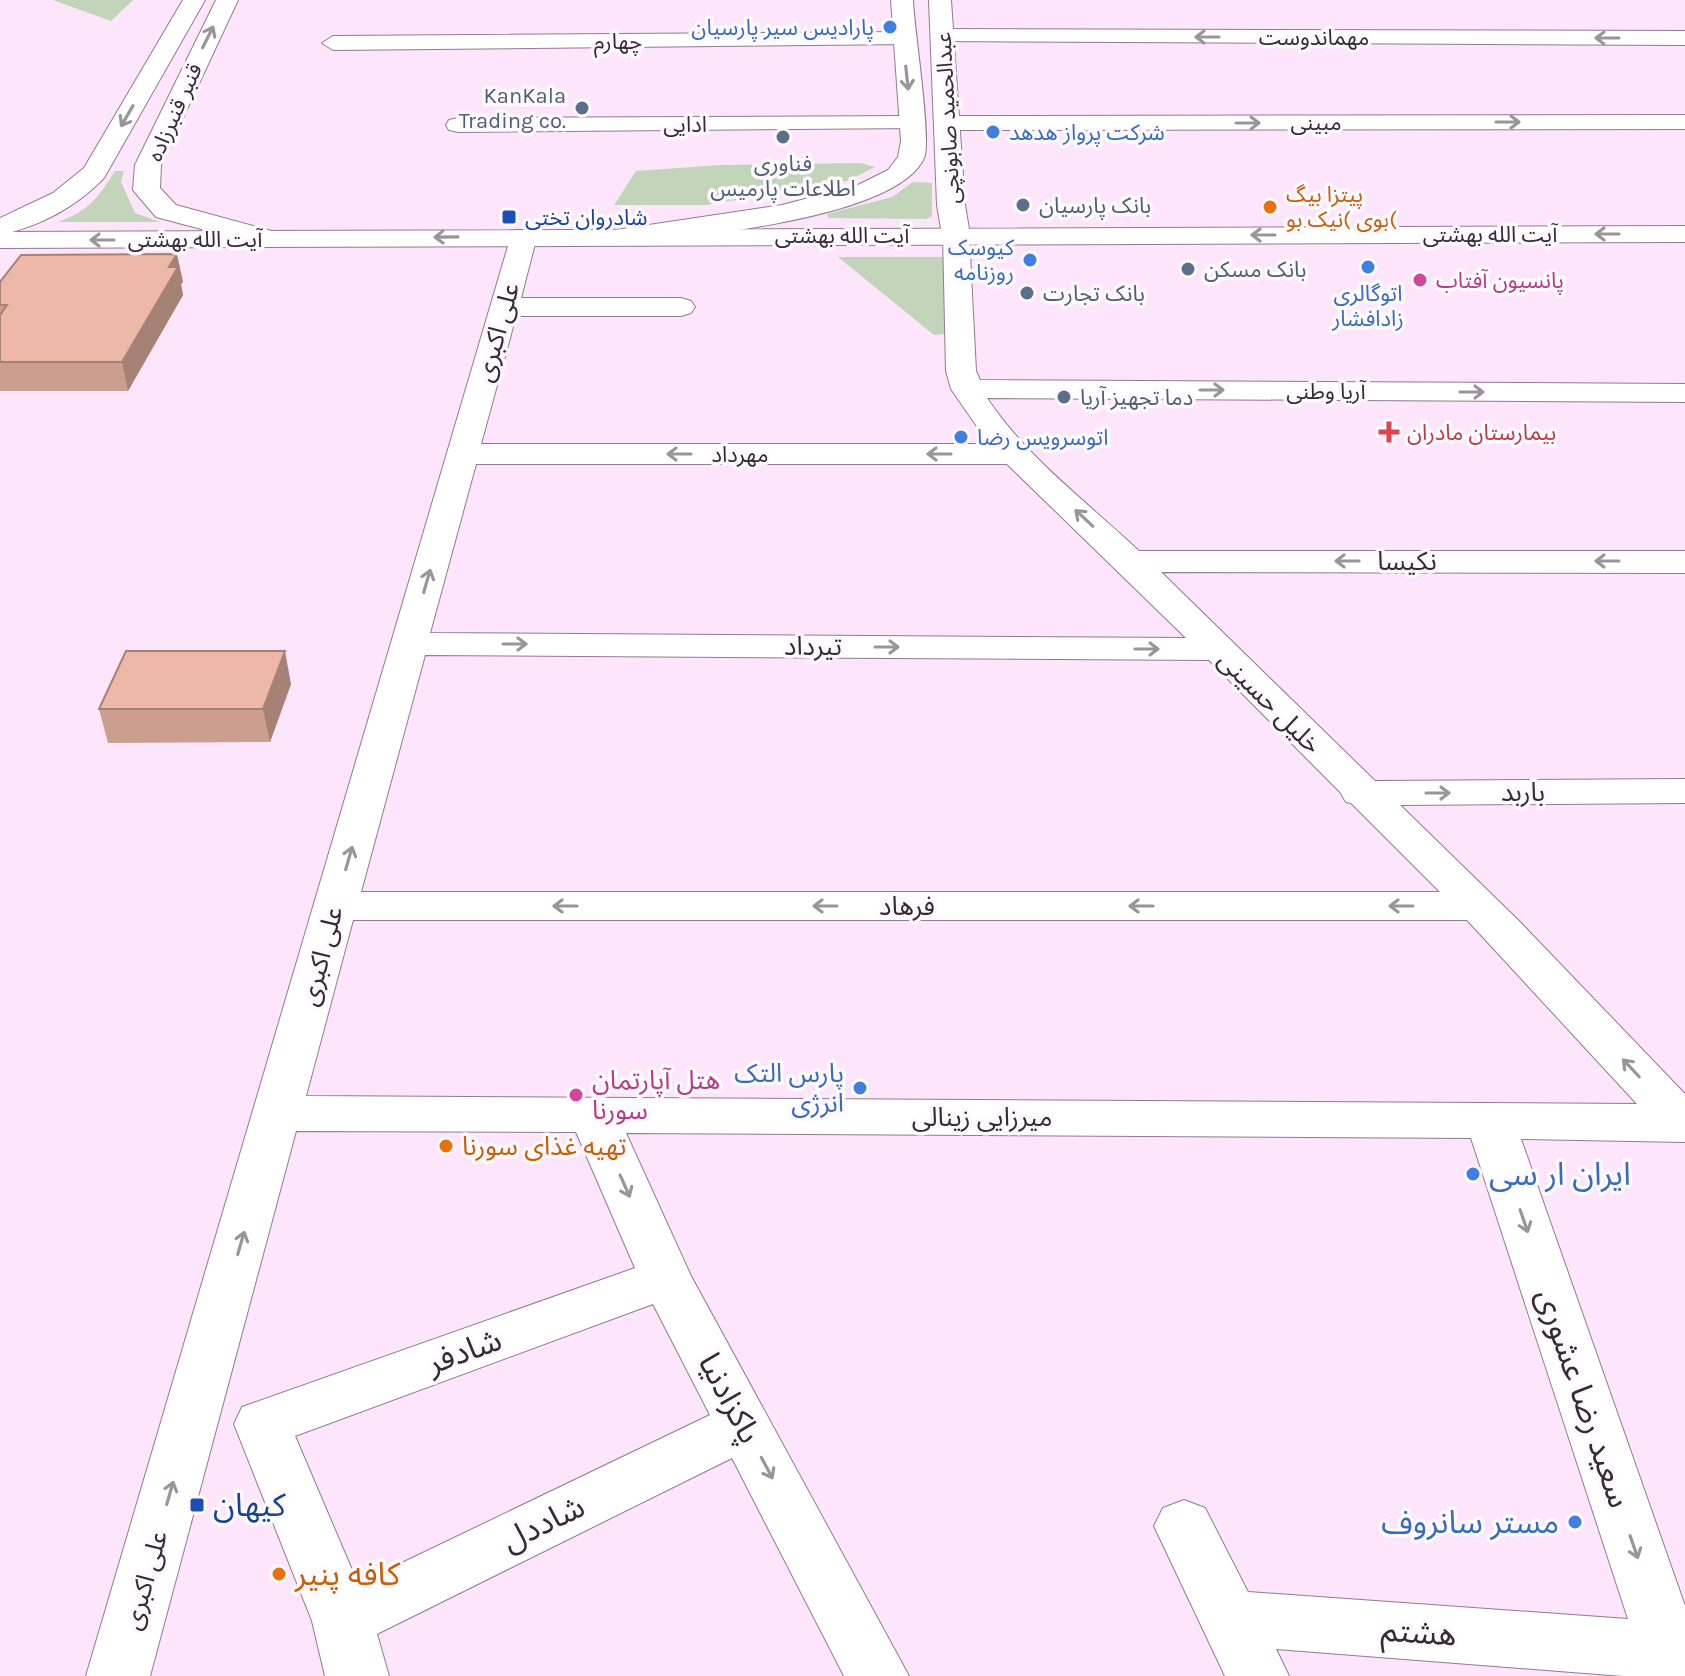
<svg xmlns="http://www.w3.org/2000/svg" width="1685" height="1676" font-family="Karla,'Noto Sans Arabic',sans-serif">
<rect width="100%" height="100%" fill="#fde5fc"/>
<!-- green -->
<path fill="#c2d5bb" d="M 53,0 L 133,0 L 111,21 Z
M 861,163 L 875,167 L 847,181 L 706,205 L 614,205 L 636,171 L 721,165 Z
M 115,171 L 124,171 L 121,182 L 135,213 L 160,222 L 58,222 C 90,210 97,199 115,171 Z
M 913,182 L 932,183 L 932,216 L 926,219 L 828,218 L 827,214 L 892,197 Z
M 838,257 L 944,257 L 946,334 L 934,335 Z"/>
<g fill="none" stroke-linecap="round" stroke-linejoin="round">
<!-- street casing -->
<g stroke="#907b90" stroke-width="2">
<path id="street" d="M 943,29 L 1685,31 L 1685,45 L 935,41 L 932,36 L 935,31 Z
M 903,32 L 911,34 L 914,39 L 911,44 L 333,50 L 322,43 L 333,36 Z
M 1685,115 L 1685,129 L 946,130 L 938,128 L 934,123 L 938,118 L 946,116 Z
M 912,116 L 920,118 L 924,123 L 920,128 L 458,132 L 449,130 L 446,125 L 449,120 L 458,118 Z
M 956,227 L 965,229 L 969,235 L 976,371 L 980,380 L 1685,384 L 1685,402 L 987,398 C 1027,458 1087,502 1139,551 L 1685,551 L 1685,573 L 1161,572 L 1375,781 L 1685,779 L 1685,803 L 1400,805 L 1519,921 L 1685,1094 L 1685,1142 L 1521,1139 L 1685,1606 L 1685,1676 L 1623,1676 L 1276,1649 L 1289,1676 L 1225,1676 L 1154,1526 L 1163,1508 L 1184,1500 L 1205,1508 L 1248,1592 L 1628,1619 L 1471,1138 L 626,1133 L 691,1276 L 909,1676 L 844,1676 L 732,1458 L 377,1634 L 389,1676 L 325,1676 L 312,1621 L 234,1424 L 242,1407 L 635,1268 L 576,1132 L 296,1131 L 150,1676 L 86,1676 L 511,236 L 515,230 L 533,230 L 537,236 L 521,298 L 681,298 L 691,301 L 695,307 L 691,313 L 681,316 L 516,316 L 481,444 L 989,444 L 951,389 L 946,371 L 943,235 L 947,229 ZM 476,464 L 1007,464 L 1186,638 L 430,633 ZM 425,655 L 1209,660 L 1340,792 L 1346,802 L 1351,803 L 1440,892 L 361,892 ZM 353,920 L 1467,920 L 1637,1104 L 306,1096 ZM 653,1304 L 710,1415 L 358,1584 L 295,1436 Z"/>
</g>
<!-- secondary casing -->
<g stroke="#907b90" stroke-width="2">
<path id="secondary" d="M 183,0 L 205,0 L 104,178 C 76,207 40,226 0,235 L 0,218 L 53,193 L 84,168 Z
M 216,0 L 238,0 L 161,165 L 160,188 L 176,205 L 279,233 L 283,239 L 279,245 L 269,247 L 156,217 L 133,190 L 135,165 Z
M 891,0 L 913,0 C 914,29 932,140 924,158 C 897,219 688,237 625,244 L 615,242 L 611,236 L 615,230 L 782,205 L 858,185 L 888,170 L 898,157 L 901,141 Z
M 929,0 L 951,0 L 965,205 L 970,235 L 966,241 L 956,243 L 946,241 L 942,235 L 937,205 Z"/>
</g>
<!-- primary casing -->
<g stroke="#907b90" stroke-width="2">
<path id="primary" d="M 1685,226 L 1685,242 L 0,248 L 0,232 Z"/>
</g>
<!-- street -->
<use href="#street" fill="#fff" fill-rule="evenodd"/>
<!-- secondary -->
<use href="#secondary" fill="#fff" fill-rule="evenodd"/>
<!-- primary -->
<use href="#primary" fill="#fff" fill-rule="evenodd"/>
</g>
<!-- wall -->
<path fill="#cc9e90" d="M 0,282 L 183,282 L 181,284 L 183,295 L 128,391 L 0,391 Z
M 291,684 L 270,742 L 108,743 L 99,709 Z"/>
<!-- shaded-wall -->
<path fill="#a68176" d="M 177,254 L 183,282 L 181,284 L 183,295 L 128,391 L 122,362 L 169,267 Z
M 285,651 L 291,684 L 270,742 L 263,709 Z"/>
<!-- building -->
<path fill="#edb8a8" stroke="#a68176" stroke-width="2" d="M 177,254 L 169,267 L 178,267 L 122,362 L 0,362 L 0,315 L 7,305 L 0,305 L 0,282 L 21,255 Z
M 126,651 L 285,651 L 263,709 L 99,709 Z"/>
<!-- one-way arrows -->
<defs><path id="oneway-shaft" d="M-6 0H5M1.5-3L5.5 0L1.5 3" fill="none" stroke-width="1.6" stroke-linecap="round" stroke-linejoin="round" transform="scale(2)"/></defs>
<g stroke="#9a959a">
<use href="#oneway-shaft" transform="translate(208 37) rotate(-63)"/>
<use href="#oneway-shaft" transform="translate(1207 37) rotate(-180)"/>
<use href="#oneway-shaft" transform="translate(1607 38) rotate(-180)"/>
<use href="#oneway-shaft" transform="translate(907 78) rotate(84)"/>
<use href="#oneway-shaft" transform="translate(127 116) rotate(120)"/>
<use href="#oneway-shaft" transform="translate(1508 122)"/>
<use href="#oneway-shaft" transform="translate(1248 123)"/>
<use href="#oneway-shaft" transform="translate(1607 234) rotate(180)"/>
<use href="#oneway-shaft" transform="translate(1263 235) rotate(180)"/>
<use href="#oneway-shaft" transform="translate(446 237) rotate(179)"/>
<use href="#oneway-shaft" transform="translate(102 240) rotate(180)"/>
<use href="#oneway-shaft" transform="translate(1212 390)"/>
<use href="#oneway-shaft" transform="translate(1472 392)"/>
<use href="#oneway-shaft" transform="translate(679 454) rotate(-180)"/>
<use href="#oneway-shaft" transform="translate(939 454) rotate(-180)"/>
<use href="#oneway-shaft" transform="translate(1084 518) rotate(-137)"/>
<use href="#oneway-shaft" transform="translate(1347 561) rotate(-180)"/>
<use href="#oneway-shaft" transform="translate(1607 561) rotate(-180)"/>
<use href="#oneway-shaft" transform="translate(427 581) rotate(-74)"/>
<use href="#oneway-shaft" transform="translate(515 644)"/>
<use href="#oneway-shaft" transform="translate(887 647)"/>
<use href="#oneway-shaft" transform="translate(1147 649)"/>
<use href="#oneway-shaft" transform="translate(1438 793)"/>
<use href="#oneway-shaft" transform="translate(349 858) rotate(-74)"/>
<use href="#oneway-shaft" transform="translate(565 906) rotate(-180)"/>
<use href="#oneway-shaft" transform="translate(825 906) rotate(-180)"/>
<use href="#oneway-shaft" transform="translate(1141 906) rotate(-180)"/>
<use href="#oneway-shaft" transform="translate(1401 906) rotate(-180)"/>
<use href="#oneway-shaft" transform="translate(1631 1068) rotate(-133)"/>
<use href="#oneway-shaft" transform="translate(625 1186) rotate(66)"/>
<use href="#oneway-shaft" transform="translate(1524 1221) rotate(71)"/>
<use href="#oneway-shaft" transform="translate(241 1243) rotate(-74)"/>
<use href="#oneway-shaft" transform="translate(767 1468) rotate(62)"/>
<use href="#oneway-shaft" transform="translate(170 1493) rotate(-74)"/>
<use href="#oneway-shaft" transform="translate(1634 1547) rotate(71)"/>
</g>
<!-- markers -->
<g fill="#3f7fe0" stroke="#fef9fe" stroke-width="3">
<circle cx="890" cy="27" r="8"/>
<circle cx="993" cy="132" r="8"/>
<circle cx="1030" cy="260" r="8"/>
<circle cx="1368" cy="267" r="8"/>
<circle cx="961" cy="437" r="8"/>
<circle cx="860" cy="1088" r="8"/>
<circle cx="1473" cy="1174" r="8"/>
<circle cx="1575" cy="1522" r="8"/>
</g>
<g fill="#5c6f8a" stroke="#fef9fe" stroke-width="3">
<circle cx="582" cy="108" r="8"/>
<circle cx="783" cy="137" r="8"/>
<circle cx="1023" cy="205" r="8"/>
<circle cx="1188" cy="269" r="8"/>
<circle cx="1027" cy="293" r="8"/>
<circle cx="1064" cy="397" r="8"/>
</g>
<g fill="#e8710a" stroke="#fef9fe" stroke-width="3">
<circle cx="1270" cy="207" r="8"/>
<circle cx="446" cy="1146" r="8"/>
<circle cx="279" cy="1574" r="8"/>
</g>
<g fill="#1a4fb4" stroke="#fef9fe" stroke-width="3">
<rect x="501" y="209" width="16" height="16" rx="4"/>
<rect x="189" y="1497" width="16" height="16" rx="4"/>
</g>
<g fill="#d1479c" stroke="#fef9fe" stroke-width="3">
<circle cx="1420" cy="280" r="8"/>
<circle cx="576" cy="1095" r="8"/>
</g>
<path fill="#e0444e" stroke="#fef9fe" stroke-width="3" d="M1385 420h8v8h8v8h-8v8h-8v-8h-8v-8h8z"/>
<g text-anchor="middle" stroke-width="7" stroke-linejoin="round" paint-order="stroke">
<!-- far-shop labels -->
<g font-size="22" fill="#366cbe" stroke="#fef9fe" text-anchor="end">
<text x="874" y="35">پارادیس سیر پارسیان</text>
<text x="1009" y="140" text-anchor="start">شرکت پرواز هدهد</text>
<text x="1014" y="255">کیوسک<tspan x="1014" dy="25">روزنامه</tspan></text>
<text x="1368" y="301" text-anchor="middle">اتوگالری<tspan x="1368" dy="25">زادافشار</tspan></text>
<text x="977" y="445" text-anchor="start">اتوسرویس رضا</text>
</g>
<!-- far-street labels -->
<g font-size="22" fill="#342b34" stroke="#fef9fe">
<text x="1314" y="45">مهماندوست</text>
<text x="618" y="49">چهارم</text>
<text transform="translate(174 112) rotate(-66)" y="8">قنبر قنبرزاده</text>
<text transform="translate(947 118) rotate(-93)" y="8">عبدالحمید صابونچی</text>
<text x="1316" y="130">مبینی</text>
<text x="685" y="132">ادایی</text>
<text x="1490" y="242">آیت الله بهشتی</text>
<text x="842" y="243">آیت الله بهشتی</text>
<text x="195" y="247">آیت الله بهشتی</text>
<text x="1326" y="399">آریا وطنی</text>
<text x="740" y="462">مهرداد</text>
</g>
<!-- far-service labels -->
<g font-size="22" fill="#4e5e75" stroke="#fef9fe" text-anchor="start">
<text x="566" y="103" text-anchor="end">KanKala<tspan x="566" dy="25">Trading co.</tspan></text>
<text x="783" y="171" text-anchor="middle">فناوری<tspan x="783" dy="25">اطلاعات پارمیس</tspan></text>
<text x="1039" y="213">بانک پارسیان</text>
<text x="1204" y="277">بانک مسکن</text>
<text x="1043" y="301">بانک تجارت</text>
<text x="1080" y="405">دما تجهیز آریا</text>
</g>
<!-- far-food labels -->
<g font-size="22" fill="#c56008" stroke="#fef9fe" text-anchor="start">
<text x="1286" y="202">پیتزا بیگ<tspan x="1286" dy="25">بوی )نیک بو(</tspan></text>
</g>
<!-- far-transit labels -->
<g font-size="22" fill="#164399" stroke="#fef9fe" text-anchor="start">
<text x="525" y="225">شادروان تختی</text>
</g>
<!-- far-hotel labels -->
<g font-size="22" fill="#b23c85" stroke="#fef9fe" text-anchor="start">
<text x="1436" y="288">پانسیون آفتاب</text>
</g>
<!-- far-health labels -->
<g font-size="22" fill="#be3a42" stroke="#fef9fe" text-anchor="start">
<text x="1407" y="440">بیمارستان مادران</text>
</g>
<!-- street labels -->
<g font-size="26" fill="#342b34" stroke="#fef9fe">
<text transform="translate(497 332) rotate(-74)" y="9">علی‌ اکبری</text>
<text x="1407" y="570">نکیسا</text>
<text x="813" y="655">تیرداد</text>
<text transform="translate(1270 702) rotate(45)" y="9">خلیل حسینی</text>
<text x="1523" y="801">باربد</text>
<text x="907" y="915">فرهاد</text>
<text transform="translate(321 956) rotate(-75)" y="9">علی‌ اکبری</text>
<text x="982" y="1126">میرزایی زینالی</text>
<text transform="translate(145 1580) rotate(-74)" y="9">علی‌ اکبری</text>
</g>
<!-- shop labels -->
<g font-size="26" fill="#366cbe" stroke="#fef9fe" text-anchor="end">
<text x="844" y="1082">پارس التک<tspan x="844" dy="30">انرژی</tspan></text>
</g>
<!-- hotel labels -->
<g font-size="26" fill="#b23c85" stroke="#fef9fe" text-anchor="start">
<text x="592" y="1089">هتل آپارتمان<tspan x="592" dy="30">سورنا</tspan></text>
</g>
<!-- food labels -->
<g font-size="26" fill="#c56008" stroke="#fef9fe" text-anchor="start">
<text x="462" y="1155">تهیه غذای سورنا</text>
</g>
<!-- near-shop labels -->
<g font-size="32" fill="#366cbe" stroke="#fef9fe" text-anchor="start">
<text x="1489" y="1185">ایران ار سی</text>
<text x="1559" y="1533" text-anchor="end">مستر سانروف</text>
</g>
<!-- near-street labels -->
<g font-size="32" fill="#342b34" stroke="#fef9fe">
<text transform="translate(464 1351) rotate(-20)" y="11">شادفر</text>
<text transform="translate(730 1398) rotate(62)" y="11">پاکزادنیا</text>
<text transform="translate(1584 1398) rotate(71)" y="11">سعید رضا عشوری</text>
<text transform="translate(543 1523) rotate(-26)" y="11">شاددل</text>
<text transform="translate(1419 1632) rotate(4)" y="11">هشتم</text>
</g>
<!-- near-transit labels -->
<g font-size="32" fill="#164399" stroke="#fef9fe" text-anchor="start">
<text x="213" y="1516">کیهان</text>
</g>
<!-- near-food labels -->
<g font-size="32" fill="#c56008" stroke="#fef9fe" text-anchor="start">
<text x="295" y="1585">کافه پنیر</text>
</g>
</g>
</svg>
